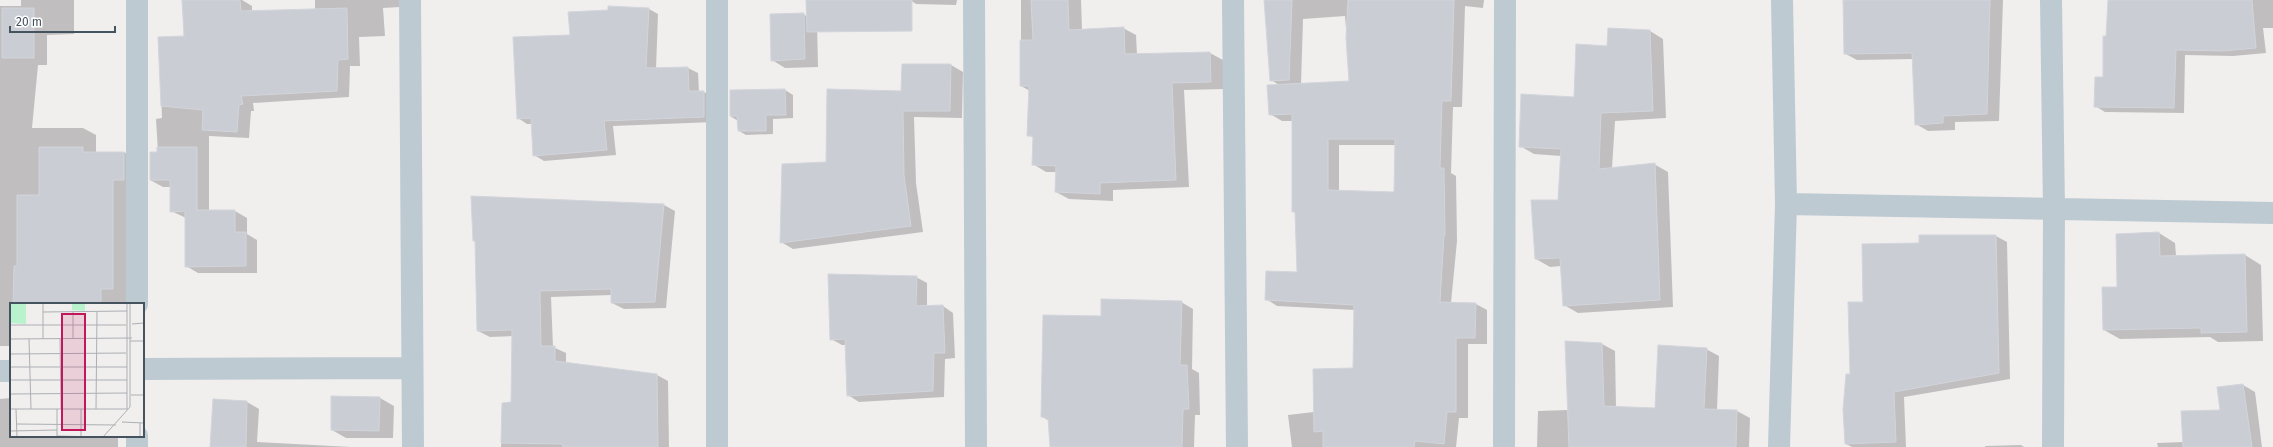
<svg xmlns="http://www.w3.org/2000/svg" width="2273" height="447" font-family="'Fira Sans',sans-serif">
<rect width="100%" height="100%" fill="#f1eeee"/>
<!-- shadow -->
<path fill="#0003" fill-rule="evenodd" d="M 21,0 L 74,0 L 74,34 L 47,35 L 47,65 L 38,65 L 32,128 L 83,128 L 96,135 L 96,152 L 124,152 L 137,160 L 137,187 L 126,187 L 126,271 L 130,274 L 130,304 L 11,304 L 11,346 L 0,346 L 0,6 L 21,6 Z
M 184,0 L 242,0 L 252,6 L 252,12 L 315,10 L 315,0 L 400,0 L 400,7 L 383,8 L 385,36 L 359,37 L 360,66 L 350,66 L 349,97 L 253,103 L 254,111 L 251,111 L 249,138 L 209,136 L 209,211 L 235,211 L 247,218 L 247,234 L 257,240 L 257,273 L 198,273 L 186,266 L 186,218 L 171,211 L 171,187 L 163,187 L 150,180 L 158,152 L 156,119 L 162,118 L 159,38 L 185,37 Z
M 910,0 L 957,0 L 956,5 L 916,4 Z
M 1021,0 L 1081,0 L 1082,30 L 1123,28 L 1136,35 L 1137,55 L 1210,53 L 1223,60 L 1224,89 L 1184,90 L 1189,187 L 1113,190 L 1113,201 L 1069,199 L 1056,192 L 1057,172 L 1046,172 L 1033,164 L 1034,138 L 1028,135 L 1030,91 L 1021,86 Z
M 1265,0 L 1484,0 L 1483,8 L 1465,6 L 1462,107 L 1453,107 L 1451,173 L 1456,176 L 1457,241 L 1451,303 L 1476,304 L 1487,310 L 1487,344 L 1468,344 L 1468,418 L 1459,418 L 1456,447 L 1292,447 L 1288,415 L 1314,412 L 1354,369 L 1355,310 L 1277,306 L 1266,299 L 1298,273 L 1296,213 L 1293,211 L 1293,121 L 1282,121 L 1270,114 L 1279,85 L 1271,80 ZM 1345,16 L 1350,82 L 1301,84 L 1303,19 ZM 1339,145 L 1396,145 L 1395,193 L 1339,192 Z
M 1844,0 L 2003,0 L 1999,121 L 1955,122 L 1955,130 L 1928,131 L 1916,124 L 1913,59 L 1857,60 L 1844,53 Z
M 2109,0 L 2273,0 L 2273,28 L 2263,28 L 2266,53 L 2233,56 L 2185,55 L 2184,113 L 2105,112 L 2095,106 L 2104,79 Z
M 649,9 L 658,14 L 656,69 L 688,68 L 698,73 L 699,92 L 704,92 L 714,98 L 714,122 L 613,126 L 616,155 L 544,161 L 534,155 L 533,124 L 527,124 L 518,118 L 571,36 Z
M 803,14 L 817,22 L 818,67 L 785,68 L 772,60 Z
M 1650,31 L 1663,39 L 1666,118 L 1615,121 L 1612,168 L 1654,164 L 1668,172 L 1673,307 L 1578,313 L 1564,305 L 1561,266 L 1550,267 L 1536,259 L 1559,201 L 1561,156 L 1534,154 L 1520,146 L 1575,98 L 1608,47 Z
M 951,65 L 963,72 L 962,118 L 914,117 L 916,183 L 923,232 L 793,249 L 781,242 L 902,92 Z
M 785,90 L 793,95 L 793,118 L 773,119 L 773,134 L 746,135 L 739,131 L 738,121 L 730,116 L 730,91 Z
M 472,197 L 664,205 L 675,211 L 666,308 L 624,309 L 612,303 L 612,295 L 551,297 L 553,347 L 566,353 L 566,363 L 657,375 L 668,381 L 669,447 L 501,447 L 503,403 L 512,403 L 513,336 L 490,337 L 478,331 L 476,241 Z
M 2159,233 L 2175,243 L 2176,256 L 2245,255 L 2261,265 L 2263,341 L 2218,342 L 2210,337 L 2120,339 L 2104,330 L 2118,288 Z
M 1996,236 L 2007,242 L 2010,379 L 1904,397 L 1906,447 L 1852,447 L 1846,444 L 1851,375 L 1864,302 L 1920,244 Z
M 916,277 L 927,283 L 927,307 L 943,306 L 953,313 L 955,358 L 945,359 L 944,397 L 859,402 L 848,395 L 846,345 L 842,345 L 831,339 Z
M 1181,302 L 1193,309 L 1192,369 L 1199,373 L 1200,415 L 1195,415 L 1194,447 L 1051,447 L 1050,421 L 1042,417 L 1102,317 Z
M 1602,344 L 1615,351 L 1616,408 L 1656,409 L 1706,349 L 1719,356 L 1717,410 L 1737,411 L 1750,418 L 1749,447 L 1537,447 L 1538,411 L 1568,410 Z
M 2243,385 L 2255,392 L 2262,447 L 2158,447 L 2157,443 L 2184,442 L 2221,411 L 2218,388 Z
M 11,398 L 11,436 L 118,436 L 118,447 L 0,447 L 0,399 Z
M 380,398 L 394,406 L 393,438 L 346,438 L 332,430 Z
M 213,400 L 247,402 L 259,409 L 257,442 L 351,447 L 211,447 Z
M 2021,445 L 2024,447 L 1985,447 L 1985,446 Z"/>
<!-- building -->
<path fill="#caced4" stroke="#d2d5db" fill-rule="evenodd" d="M 182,0 L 240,0 L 241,11 L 347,8 L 348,59 L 338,60 L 337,91 L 241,96 L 243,104 L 239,105 L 237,132 L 202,130 L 203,110 L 161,106 L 158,37 L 184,36 Z
M 806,0 L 912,0 L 912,31 L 807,32 Z
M 1031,0 L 1068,0 L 1069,30 L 1124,27 L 1125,54 L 1210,52 L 1211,82 L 1172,83 L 1176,180 L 1100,183 L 1100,194 L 1055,192 L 1056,166 L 1032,165 L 1033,136 L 1027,136 L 1029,86 L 1020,86 L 1020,40 L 1033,40 Z
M 1264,0 L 1292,0 L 1289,80 L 1270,81 Z
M 1348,0 L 1454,0 L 1451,101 L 1442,101 L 1440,168 L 1444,168 L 1445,235 L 1444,235 L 1440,302 L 1476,303 L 1475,338 L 1456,338 L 1456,412 L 1447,412 L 1444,444 L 1415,441 L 1414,447 L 1323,447 L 1323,431 L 1314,432 L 1313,369 L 1353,368 L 1354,305 L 1265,300 L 1266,271 L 1297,272 L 1295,212 L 1292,212 L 1292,114 L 1269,115 L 1267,85 L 1349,81 L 1346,38 ZM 1328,139 L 1395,139 L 1394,192 L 1328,190 Z
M 1843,0 L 1990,0 L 1987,114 L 1943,116 L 1943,123 L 1915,125 L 1912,53 L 1844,54 Z
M 2108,0 L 2252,0 L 2256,48 L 2223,51 L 2176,50 L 2174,108 L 2094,107 L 2095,77 L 2103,77 L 2103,36 L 2106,36 Z
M 608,6 L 649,8 L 646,68 L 688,67 L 689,91 L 704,91 L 704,117 L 604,121 L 607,150 L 533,156 L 531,118 L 517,119 L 513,37 L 570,35 L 568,12 L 608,10 Z
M 2,8 L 34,8 L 34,58 L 2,58 Z
M 804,13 L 805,59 L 771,61 L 770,14 Z
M 1608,28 L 1650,30 L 1653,111 L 1601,113 L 1599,169 L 1655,163 L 1660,300 L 1563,306 L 1560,258 L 1535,259 L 1531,200 L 1558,200 L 1561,149 L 1519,147 L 1521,94 L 1574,97 L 1576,44 L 1607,46 Z
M 902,64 L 951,64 L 950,111 L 903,111 L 904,175 L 911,226 L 780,243 L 782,164 L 826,162 L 827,89 L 901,91 Z
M 785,89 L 786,115 L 766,115 L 766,131 L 738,131 L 737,116 L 730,116 L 730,90 Z
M 39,147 L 83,147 L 83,152 L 124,152 L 124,180 L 113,180 L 113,289 L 101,289 L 101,304 L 13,304 L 14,266 L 17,266 L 17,195 L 39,195 Z
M 157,147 L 197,147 L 197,210 L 235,210 L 235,232 L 246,232 L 246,266 L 185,267 L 185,211 L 170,212 L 170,180 L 150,180 L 150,152 L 157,152 Z
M 471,196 L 664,204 L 655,302 L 611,303 L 611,289 L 540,291 L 541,346 L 555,346 L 555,361 L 657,374 L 658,447 L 563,447 L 562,444 L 501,443 L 502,403 L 511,402 L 512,330 L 477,331 L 475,241 L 473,241 Z
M 2159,232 L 2160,256 L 2245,254 L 2247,332 L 2201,333 L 2201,328 L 2103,330 L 2102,287 L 2117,287 L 2116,234 Z
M 1919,235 L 1996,235 L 1999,373 L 1894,392 L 1896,442 L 1845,444 L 1843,410 L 1846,374 L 1850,374 L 1848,302 L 1863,302 L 1862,244 L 1919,243 Z
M 828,274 L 917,276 L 916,306 L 943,305 L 945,353 L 934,353 L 933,391 L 847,396 L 845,339 L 830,340 Z
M 1101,299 L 1182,301 L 1180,365 L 1187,365 L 1189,409 L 1183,409 L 1182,447 L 1050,447 L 1048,418 L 1041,417 L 1043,315 L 1101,316 Z
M 1565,341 L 1602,343 L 1604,406 L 1655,408 L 1658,345 L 1707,348 L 1704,409 L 1737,410 L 1736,447 L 1569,447 Z
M 2243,384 L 2252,447 L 2183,447 L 2181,411 L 2220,410 L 2217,387 Z
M 331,396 L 380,397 L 379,431 L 331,430 Z
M 213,399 L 247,401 L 246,447 L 210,447 Z"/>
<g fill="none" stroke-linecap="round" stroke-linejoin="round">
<!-- minor -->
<path stroke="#bdcad2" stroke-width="22" d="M 410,0 L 413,447
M 717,0 L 717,447
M 974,0 L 976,447
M 1233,0 L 1237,447
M 2051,0 L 2054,208 L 2053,447
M 1786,204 L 2273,213
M 137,304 L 137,0
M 143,369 L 412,368
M 0,371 L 11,371
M 137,436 L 137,447
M 1504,447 L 1505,0
M 1779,447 L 1786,204 L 1782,0"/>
</g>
<!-- overview -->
<g transform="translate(10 303)">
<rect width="134" height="134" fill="#f1eeee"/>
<path d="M 0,0 L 16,0 L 16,21 L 0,20 ZM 62,0 L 75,0 L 75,8 L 62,7 Z" fill="#b8f3cd"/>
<path fill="none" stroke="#acb0b4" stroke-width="1" d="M 33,0 L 33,36M 117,0 L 117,106M 33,9 L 117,8M 122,21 L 134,20M 0,22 L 116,22M 63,35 L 63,8M 0,36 L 122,35M 19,36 L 21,106M 50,36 L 51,106M 120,38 L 134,38M 0,51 L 116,50M 0,64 L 117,64M 0,77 L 117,77M 0,91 L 117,90M 121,92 L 134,92M 0,106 L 118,106M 6,106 L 7,134M 47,106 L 47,134M 71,106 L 71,133M 86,106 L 87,9M 112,119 L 134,120M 7,121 L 106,122M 0,128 L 47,127M 47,133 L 90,134M 93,134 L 120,104 L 120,0M 130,134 L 130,120"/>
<path fill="#c2185b" fill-opacity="0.15" stroke="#c2185b" stroke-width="2" d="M 52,11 L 75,11 L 75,127 L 52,127 Z"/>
<rect width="134" height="134" fill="none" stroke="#45535e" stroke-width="2"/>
</g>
<!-- scale -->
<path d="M10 26v6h105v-6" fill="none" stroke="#45535e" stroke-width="2"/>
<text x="16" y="26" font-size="12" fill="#45535e" stroke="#ffffff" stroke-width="3" paint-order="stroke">20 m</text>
</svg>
